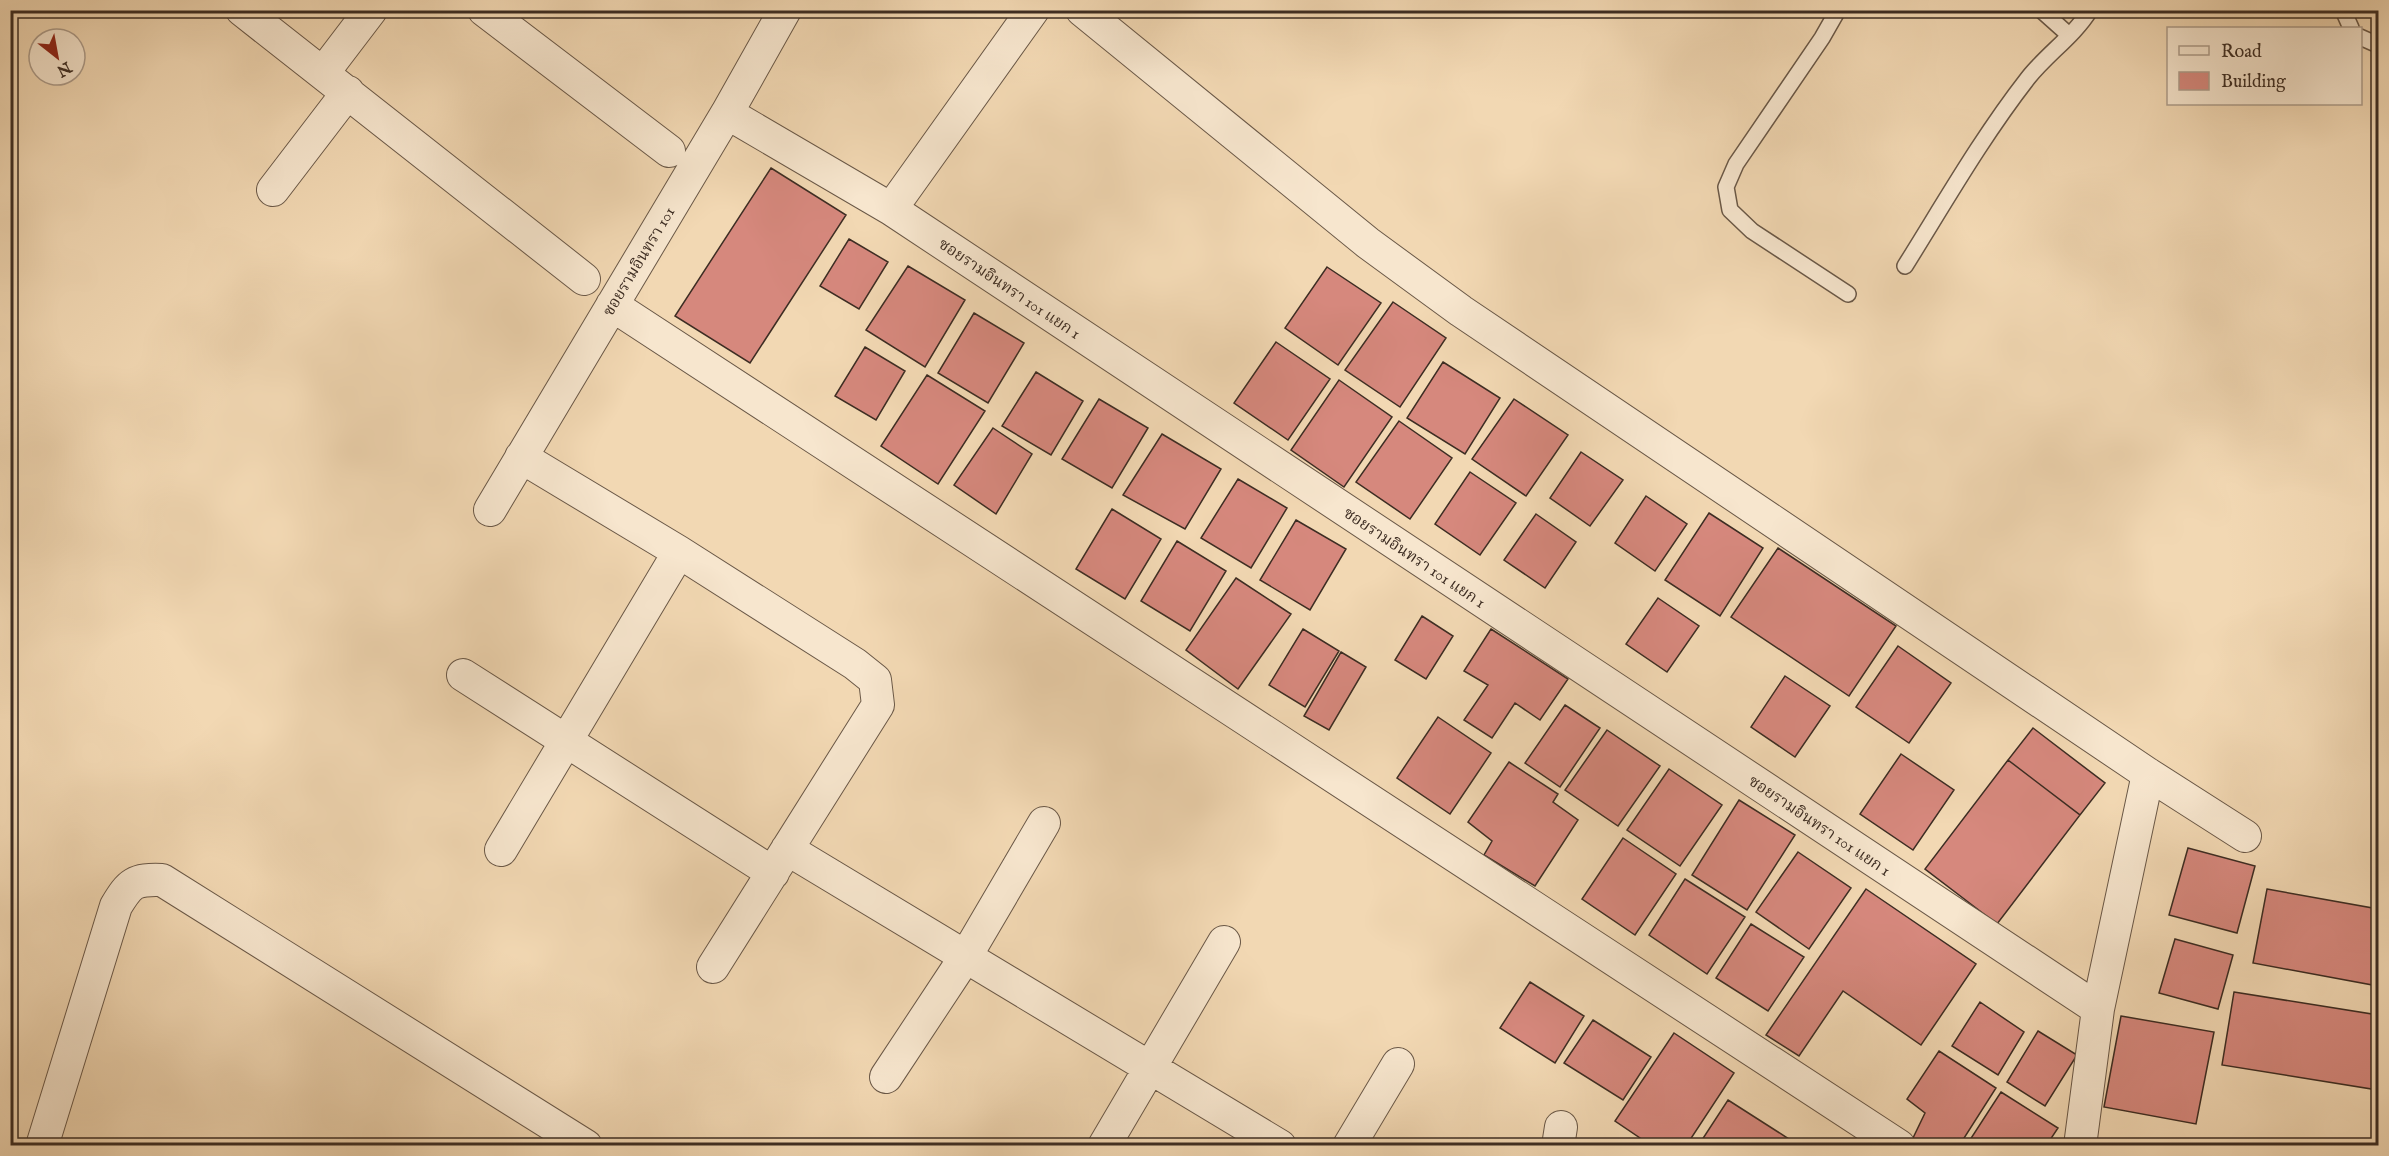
<svg xmlns="http://www.w3.org/2000/svg" width="2389" height="1156" font-family="'IM FELL English','Noto Serif Thai',serif">
<rect width="100%" height="100%" fill="#f2d8b3"/>
<filter id="stains"><feTurbulence type="fractalNoise" baseFrequency=".00333" numOctaves="4"/><feColorMatrix values="0 0 0 0 .2 0 0 0 0 .09 0 0 0 0 .02 0 0 0 .5 -.17"/></filter>
<radialGradient id="worn" r=".72"><stop offset=".6" stop-color="#630" stop-opacity="0"/><stop offset="1" stop-color="#630" stop-opacity=".3"/></radialGradient>
<!-- building -->
<path fill="#d6887d" stroke="#3d2d23" stroke-width="1.5" d="M 771,168 L 846,215 L 750,363 L 675,316 Z
M 849,239 L 888,262 L 859,309 L 820,286 Z
M 908,266 L 965,300 L 925,367 L 866,330 Z
M 1327,267 L 1381,303 L 1338,365 L 1285,328 Z
M 1393,302 L 1446,338 L 1400,407 L 1345,370 Z
M 974,313 L 1024,343 L 988,403 L 938,373 Z
M 1276,342 L 1330,379 L 1288,440 L 1234,403 Z
M 865,347 L 905,371 L 876,420 L 835,396 Z
M 1443,362 L 1500,398 L 1465,454 L 1407,418 Z
M 1036,372 L 1083,401 L 1051,455 L 1002,426 Z
M 927,375 L 985,411 L 938,484 L 881,446 Z
M 1339,380 L 1392,417 L 1344,487 L 1291,450 Z
M 1099,399 L 1148,428 L 1112,488 L 1062,459 Z
M 1514,399 L 1568,435 L 1526,496 L 1472,459 Z
M 1399,421 L 1452,458 L 1410,519 L 1356,482 Z
M 993,428 L 1032,454 L 996,514 L 954,485 Z
M 1162,434 L 1221,469 L 1185,529 L 1123,495 Z
M 1581,452 L 1623,480 L 1590,526 L 1550,498 Z
M 1470,472 L 1516,503 L 1480,555 L 1435,524 Z
M 1238,479 L 1287,508 L 1251,568 L 1201,538 Z
M 1646,496 L 1687,524 L 1655,571 L 1615,543 Z
M 1112,509 L 1161,539 L 1125,599 L 1076,569 Z
M 1709,513 L 1763,548 L 1720,616 L 1665,580 Z
M 1536,514 L 1576,542 L 1545,588 L 1504,560 Z
M 1296,520 L 1346,549 L 1310,610 L 1260,580 Z
M 1177,541 L 1226,571 L 1190,631 L 1141,601 Z
M 1778,548 L 1896,626 L 1849,696 L 1731,617 Z
M 1236,578 L 1291,614 L 1238,689 L 1186,650 Z
M 1658,598 L 1699,626 L 1667,672 L 1626,644 Z
M 1422,616 L 1453,636 L 1426,679 L 1395,660 Z
M 1303,629 L 1339,651 L 1305,707 L 1269,685 Z
M 1491,629 L 1568,679 L 1540,720 L 1515,703 L 1492,738 L 1464,720 L 1488,685 L 1464,671 Z
M 1898,646 L 1951,683 L 1909,743 L 1856,707 Z
M 1341,652 L 1366,667 L 1329,730 L 1304,716 Z
M 1785,676 L 1830,706 L 1795,757 L 1751,727 Z
M 1565,705 L 1600,728 L 1560,787 L 1525,763 Z
M 1438,717 L 1491,753 L 1450,814 L 1397,778 Z
M 2033,728 L 2105,783 L 2080,815 L 2008,760 Z
M 1607,730 L 1660,766 L 1618,826 L 1565,790 Z
M 1901,754 L 1954,790 L 1913,850 L 1860,814 Z
M 2008,760 L 2080,815 L 1997,924 L 1925,869 Z
M 1509,762 L 1558,794 L 1553,802 L 1578,820 L 1535,886 L 1484,855 L 1492,841 L 1468,822 Z
M 1669,769 L 1722,805 L 1680,866 L 1627,830 Z
M 1739,800 L 1795,835 L 1747,910 L 1692,875 Z
M 1623,838 L 1676,874 L 1635,935 L 1582,899 Z
M 2188,848 L 2255,866 L 2237,933 L 2169,915 Z
M 1798,852 L 1851,888 L 1809,949 L 1756,912 Z
M 1685,879 L 1745,917 L 1707,974 L 1649,935 Z
M 1866,889 L 1976,964 L 1921,1045 L 1843,991 L 1799,1056 L 1766,1035 Z
M 2267,889 L 2378,909 L 2378,986 L 2253,963 Z
M 1751,924 L 1804,957 L 1768,1011 L 1716,978 Z
M 2175,939 L 2233,955 L 2218,1009 L 2159,993 Z
M 1530,982 L 1584,1016 L 1555,1063 L 1500,1028 Z
M 2234,992 L 2378,1015 L 2378,1090 L 2222,1065 Z
M 1980,1002 L 2024,1032 L 1998,1075 L 1952,1046 Z
M 2121,1016 L 2214,1032 L 2196,1124 L 2104,1107 Z
M 1593,1020 L 1651,1057 L 1623,1100 L 1564,1063 Z
M 2038,1031 L 2077,1055 L 2045,1106 L 2007,1082 Z
M 1674,1033 L 1734,1073 L 1686,1146 L 1652,1146 L 1615,1121 Z
M 1939,1051 L 1996,1088 L 1959,1146 L 1925,1146 L 1913,1138 L 1925,1113 L 1907,1099 Z
M 2001,1092 L 2058,1128 L 2046,1146 L 1966,1146 Z
M 1728,1100 L 1789,1139 L 1785,1146 L 1698,1146 Z"/>
<g fill="none" stroke-linecap="round" stroke-linejoin="round">
<!-- lane casing -->
<g stroke="#6a5847" stroke-width="18">
<path id="lane" d="M 1838,10 L 1822,38 L 1736,164 L 1726,187 L 1730,210 L 1752,231 L 1848,294
M 2041,10 L 2069,35
M 2343,10 L 2351,28
M 2360,37 L 2378,45
M 1905,266 C 1945,202 1982,137 2028,78 C 2047,54 2074,36 2090,10"/>
</g>
<!-- street casing -->
<g stroke="#6a5847" stroke-width="34">
<path id="street" d="M 242,10 L 584,279
M 484,10 L 669,151
M 1082,10 L 1368,243 L 1461,311 L 2148,774 L 2245,836
M 323,73 L 371,10
M 727,113 L 891,209 L 2098,1009
M 273,190 L 348,92
M 891,209 L 1033,10
M 612,305 L 1899,1146
M 521,457 L 679,552 L 855,664 L 875,680 L 878,705 L 713,967
M 490,510 L 727,113 L 785,10
M 463,675 L 773,873
M 787,849 L 1280,1146
M 501,850 L 679,552
M 886,1077 L 966,956 L 1044,823
M 42,1146 L 116,906 C 130,883 134,879 162,880 L 586,1146
M 1104,1146 L 1224,942
M 1349,1146 L 1398,1064
M 1558,1146 L 1561,1127
M 2080,1146 L 2098,1009 L 2148,774"/>
</g>
<!-- lane -->
<use href="#lane" stroke="#f7e6ce" stroke-width="15"/>
<!-- street -->
<use href="#street" stroke="#f7e6ce" stroke-width="32"/>
</g>
<g text-anchor="middle" stroke-width="5" stroke-linejoin="round" paint-order="stroke">
<!-- street labels -->
<g font-size="16" fill="#3d2d23" stroke="#f7e6ce">
<text transform="translate(638 261) rotate(-59)" y="6">ซอยรามอินทรา 101</text>
<text transform="translate(1010 288) rotate(34)" y="6">ซอยรามอินทรา 101 แยก 1</text>
<text transform="translate(1415 557) rotate(34)" y="6">ซอยรามอินทรา 101 แยก 1</text>
<text transform="translate(1820 825) rotate(34)" y="6">ซอยรามอินทรา 101 แยก 1</text>
</g>
</g>
<!-- margin -->
<rect width="2389" height="1156" fill="none" stroke="#f2d8b3" stroke-width="36"/>
<rect x="12" y="12" width="2365" height="1132" fill="none" stroke="#3d2d23" stroke-width="3"/>
<rect x="18" y="18" width="2353" height="1120" fill="none" stroke="#3d2d23" stroke-width="1.5"/>
<!-- legend -->
<rect x="2167" y="27" width="195" height="78" fill="#f7e6ce" stroke="#ad9c8a" stroke-width="1.5"/>
<rect x="2179" y="46" width="30" height="9" fill="#f7e6ce" stroke="#ad9c8a" stroke-width="1.5"/>
<text x="2221" y="57" font-size="18" fill="#3d2d23">Road</text>
<rect x="2179" y="72" width="30" height="18" fill="#d6887d" stroke="#ad9c8a" stroke-width="1.5"/>
<text x="2221" y="87" font-size="18" fill="#3d2d23">Building</text>
<!-- north arrow -->
<g transform="translate(57 57) rotate(149)"><circle r="28" fill="#f7e6ce" stroke="#ad9c8a" stroke-width="1.5"/>
<path d="M0-4.5L10 22L0 15L-10 22Z" fill="#8f2418"/>
<text y="-9" font-size="16" font-weight="bold" text-anchor="middle" fill="#3d2d23">N</text>
</g>
<rect width="100%" height="100%" filter="url(#stains)"/>
<rect width="100%" height="100%" fill="url(#worn)"/>
</svg>
